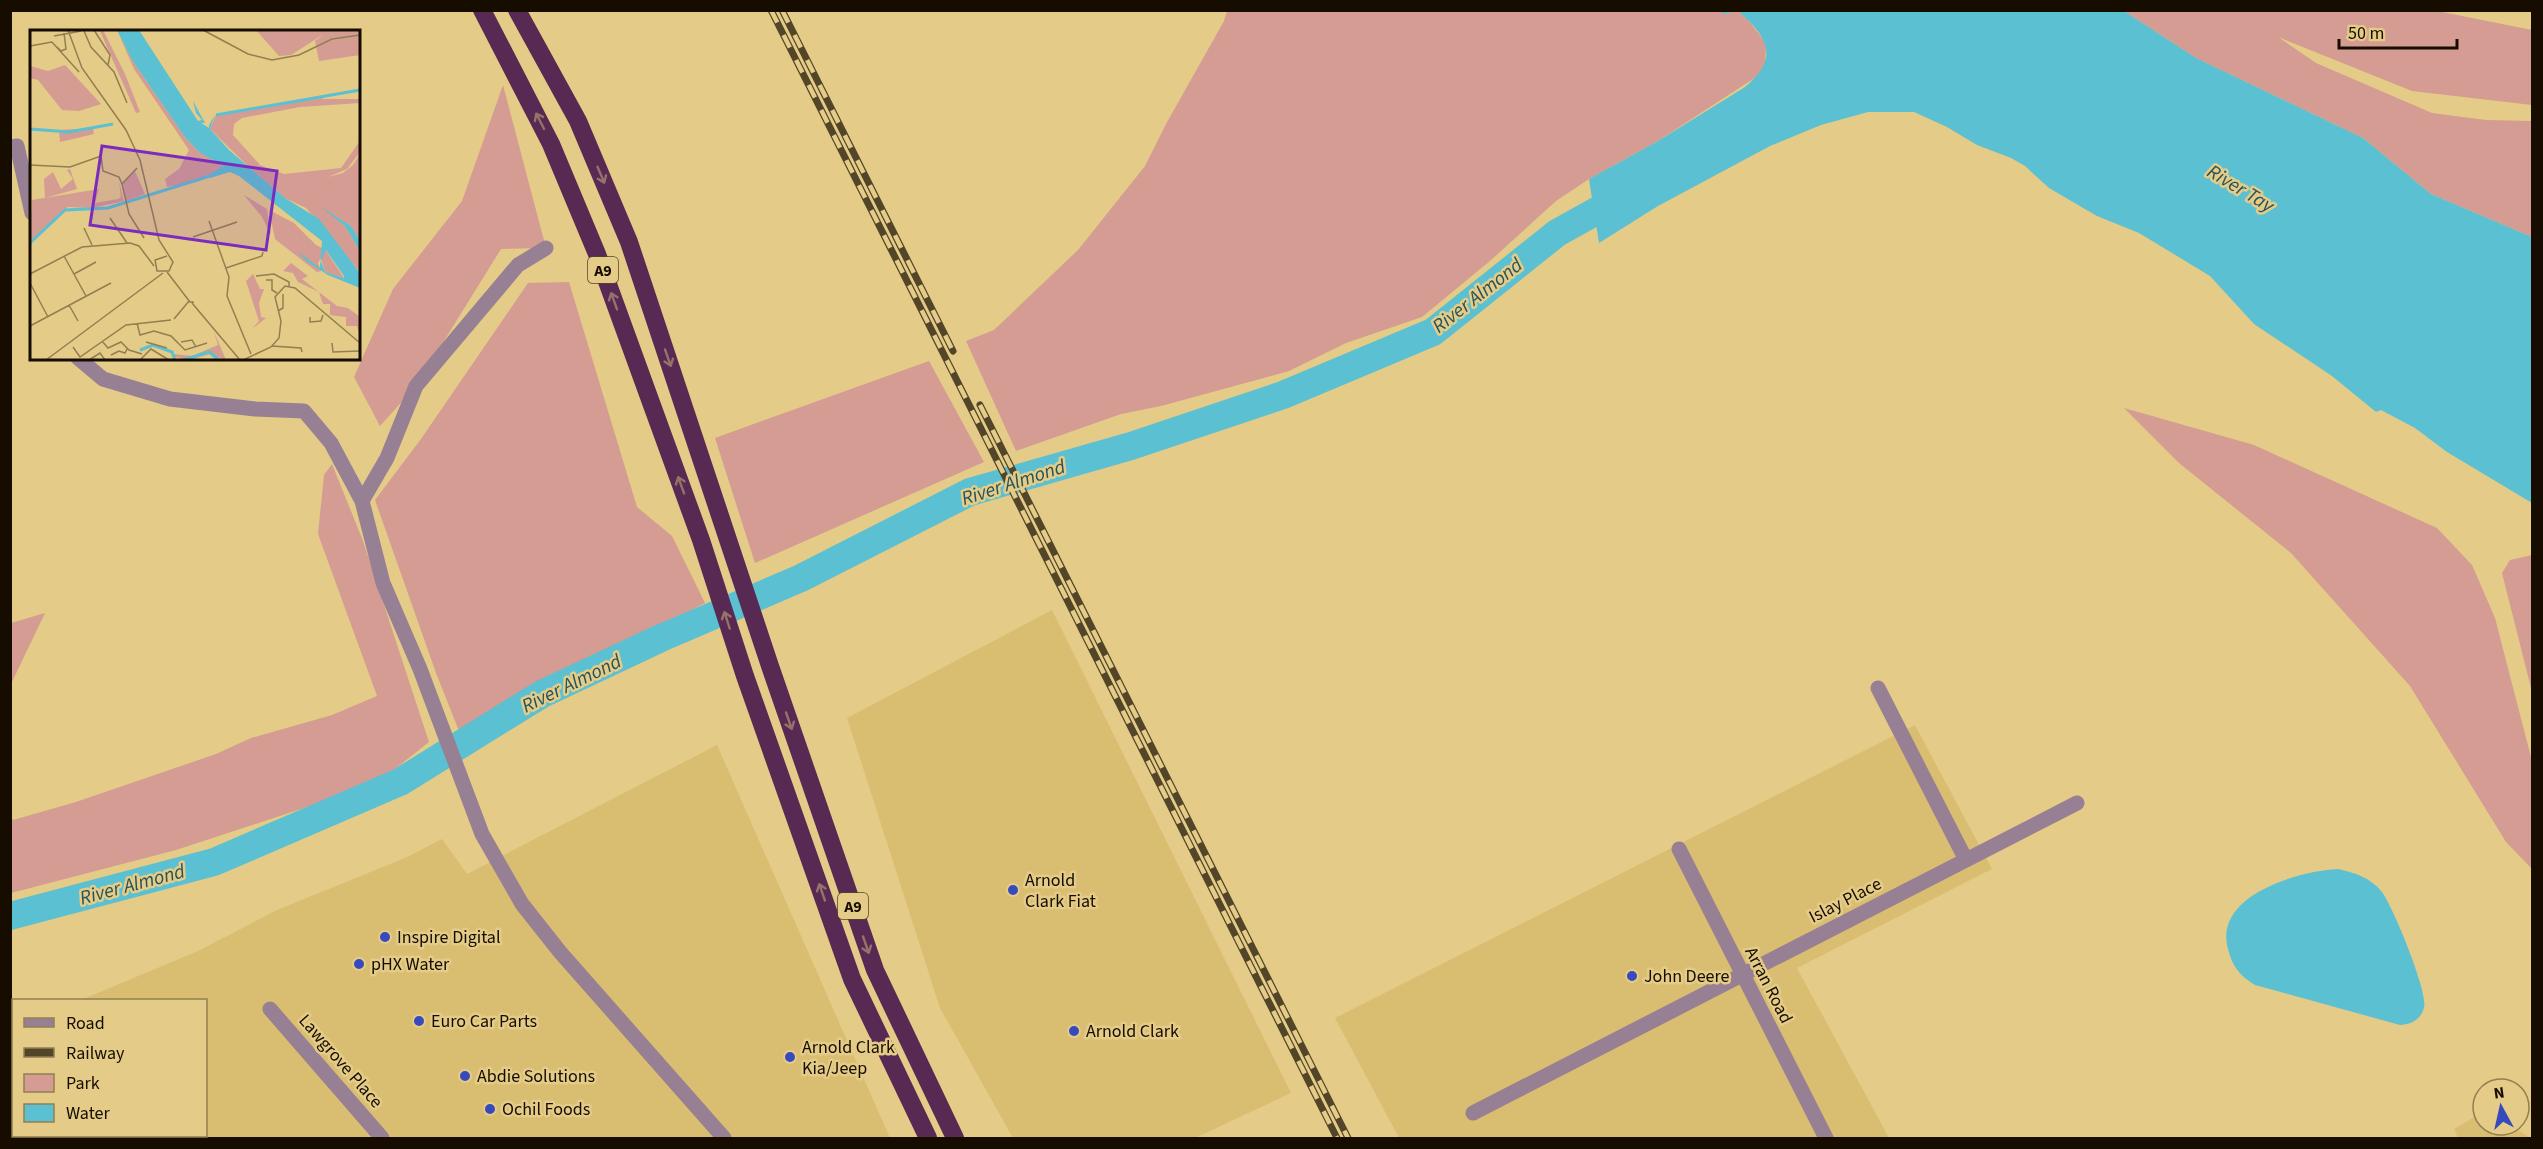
<svg xmlns="http://www.w3.org/2000/svg" width="2543" height="1149" font-family="'Source Sans 3',sans-serif">
<rect width="100%" height="100%" fill="#e4cb87"/>
<!-- built -->
<path fill="#d9be72" d="M 1052,610 L 1291,1093 L 1195,1138 L 1013,1138 L 940,1008 L 847,718 Z
M 1915,725 L 1992,869 L 1797,968 L 1889,1138 L 1399,1138 L 1335,1018 Z
M 717,745 L 890,1138 L 11,1138 L 10,1030 L 13,1029 L 14,1136 L 206,1136 L 206,1000 L 81,1000 L 198,951 L 277,910 L 405,858 L 442,839 L 467,874 Z
M 2483,1112 L 2483,1125 L 2511,1125 L 2530,1138 L 2458,1138 L 2454,1129 Z"/>
<!-- green -->
<path fill="#d49c92" d="M 1720,10 L 1724,14 L 1738,11 L 1748,20 L 1766,43 L 1765,66 L 1756,77 L 1658,141 L 1589,179 L 1556,201 L 1490,261 L 1422,317 L 1346,343 L 1289,371 L 1161,406 L 1121,414 L 1016,451 L 966,341 L 994,330 L 1078,250 L 1145,166 L 1166,124 L 1224,21 L 1227,11 Z
M 2432,10 L 2532,30 L 2532,105 L 2412,91 L 2278,37 L 2316,63 L 2432,113 L 2486,120 L 2532,121 L 2532,237 L 2431,194 L 2363,138 L 2196,58 L 2124,11 Z
M 503,85 L 546,248 L 501,249 L 416,386 L 380,426 L 354,377 L 393,289 L 462,201 Z
M 569,282 L 637,507 L 672,536 L 705,603 L 459,731 L 436,673 L 375,500 L 421,439 L 528,283 Z
M 929,361 L 984,462 L 755,563 L 715,438 Z
M 2124,408 L 2254,445 L 2437,528 L 2472,565 L 2495,618 L 2532,761 L 2532,869 L 2506,842 L 2410,686 L 2291,553 L 2179,463 Z
M 332,464 L 363,541 L 429,742 L 381,780 L 356,791 L 176,850 L 11,893 L 10,814 L 13,820 L 76,802 L 216,754 L 251,738 L 332,715 L 377,696 L 318,534 L 324,475 Z
M 2532,555 L 2532,692 L 2502,573 L 2510,560 Z
M 45,613 L 11,684 L 11,623 Z"/>
<!-- water -->
<path fill="#5bc0d1" d="M 1720,11 L 2124,11 L 2196,58 L 2363,138 L 2431,194 L 2532,237 L 2532,503 L 2447,452 L 2415,428 L 2381,410 L 2376,412 L 2332,376 L 2254,324 L 2210,276 L 2139,233 L 2097,216 L 2049,188 L 2025,166 L 2011,158 L 1977,145 L 1947,127 L 1914,112 L 1868,112 L 1821,125 L 1770,146 L 1658,206 L 1599,243 L 1589,179 L 1658,141 L 1745,87 C 1780,58 1768,37 1738,11 L 1724,14 Z
M 2338,869 C 2355,873 2370,877 2382,892 C 2392,905 2429,993 2424,1008 C 2420,1020 2412,1024 2400,1025 L 2255,985 C 2240,976 2232,966 2228,949 C 2213,895 2299,871 2338,869 Z"/>
<g fill="none" stroke-linecap="round" stroke-linejoin="round">
<!-- river -->
<path stroke="#5bc0d1" stroke-width="28" d="M 10,916 L 214,862 L 400,782 L 542,694 L 661,638 L 801,578 L 970,492 L 1131,446 L 1283,395 L 1433,332 L 1557,233 L 1627,194"/>
<!-- minor -->
<path stroke="#978094" stroke-width="15" d="M 10,147 L 17,146 L 32,213
M 546,248 L 518,265 L 416,386 L 387,458 L 362,501 L 383,583 L 420,669 L 482,834 L 522,904 L 560,952 L 724,1138
M 78,358 L 103,379 L 170,399 L 255,409 L 304,411 L 331,443 L 362,501
M 1878,688 L 1966,860
M 1679,849 L 1826,1138
M 270,1009 L 382,1138
M 1473,1113 L 2077,803"/>
<!-- highway -->
<path stroke="#572953" stroke-width="18" d="M 482,10 L 551,144 L 597,254 L 701,540 L 745,676 L 852,979 L 928,1138
M 517,10 L 578,121 L 629,242 L 770,666 L 875,970 L 955,1138"/>
<!-- rail casing -->
<g stroke="#534628" stroke-width="7">
<path id="rail" d="M 771,10 L 1337,1138
M 782,10 L 953,351
M 980,405 L 1348,1138"/>
</g>
<!-- rail -->
<use href="#rail" stroke="#e4cb87" stroke-width="4.5" stroke-dasharray="14" stroke-linecap="butt"/>
</g>
<!-- one-way arrows -->
<defs><path id="oneway-shaft" d="M-6 0H5M1.5-3L5.5 0L1.5 3" fill="none" stroke-width="1.6" stroke-linecap="round" stroke-linejoin="round" transform="scale(1.5)"/></defs>
<g stroke="#96726a">
<use href="#oneway-shaft" transform="translate(540 121) rotate(-117)"/>
<use href="#oneway-shaft" transform="translate(601 175) rotate(67)"/>
<use href="#oneway-shaft" transform="translate(614 301) rotate(-110)"/>
<use href="#oneway-shaft" transform="translate(668 358) rotate(71)"/>
<use href="#oneway-shaft" transform="translate(681 485) rotate(-110)"/>
<use href="#oneway-shaft" transform="translate(727 620) rotate(-108)"/>
<use href="#oneway-shaft" transform="translate(789 721) rotate(71)"/>
<use href="#oneway-shaft" transform="translate(822 892) rotate(-109)"/>
<use href="#oneway-shaft" transform="translate(866 945) rotate(71)"/>
</g>
<!-- markers -->
<g fill="#364abd" stroke="#e4cb87" stroke-width="2">
<circle cx="1013" cy="890" r="6"/>
<circle cx="385" cy="937" r="6"/>
<circle cx="359" cy="964" r="6"/>
<circle cx="1632" cy="976" r="6"/>
<circle cx="419" cy="1021" r="6"/>
<circle cx="1074" cy="1031" r="6"/>
<circle cx="790" cy="1057" r="6"/>
<circle cx="465" cy="1076" r="6"/>
<circle cx="490" cy="1109" r="6"/>
</g>
<g text-anchor="middle" stroke-width="5" stroke-linejoin="round" paint-order="stroke">
<!-- shield labels -->
<g fill="#e4cb87" stroke="#544628" stroke-width="1.5">
<rect x="588" y="257" width="30" height="26" rx="4.5"/>
<rect x="838" y="893" width="30" height="26" rx="4.5"/>
</g>
<g font-size="16" font-weight="bold" fill="#160d00">
<text x="603" y="276">A9</text>
<text x="853" y="912">A9</text>
</g>
<!-- poi labels -->
<g font-size="18" fill="#160d00" stroke="#e4cb87" text-anchor="start">
<text x="1025" y="886">Arnold<tspan x="1025" dy="21">Clark Fiat</tspan></text>
<text x="397" y="943">Inspire Digital</text>
<text x="371" y="970">pHX Water</text>
<text x="1644" y="982">John Deere</text>
<text x="431" y="1027">Euro Car Parts</text>
<text x="1086" y="1037">Arnold Clark</text>
<text x="802" y="1053">Arnold Clark<tspan x="802" dy="21">Kia/Jeep</tspan></text>
<text x="477" y="1082">Abdie Solutions</text>
<text x="502" y="1115">Ochil Foods</text>
</g>
<!-- street labels -->
<g font-size="18" fill="#160d00" stroke="#e4cb87">
<text transform="translate(1845 900) rotate(-27)" y="6">Islay Place</text>
<text transform="translate(1769 985) rotate(63)" y="6">Arran Road</text>
<text transform="translate(341 1061) rotate(49)" y="6">Lawgrove Place</text>
</g>
<!-- water labels -->
<g font-size="20" font-style="italic" fill="#26535a" stroke="#e4cb87">
<text transform="translate(2241 188) rotate(31)" y="7">River Tay</text>
<text transform="translate(1477 295) rotate(-38)" y="7">River Almond</text>
<text transform="translate(1013 482) rotate(-18)" y="7">River Almond</text>
<text transform="translate(571 683) rotate(-26)" y="7">River Almond</text>
<text transform="translate(132 884) rotate(-15)" y="7">River Almond</text>
</g>
</g>
<!-- overview -->
<g transform="translate(30 30)">
<rect width="330" height="330" fill="#e4cb87"/>
<path d="M 73,0 L 95,44 L 110,82 L 106,83 L 70,1 ZM 87,0 L 102,30 L 155,107 L 169,122 L 192,134 L 192,138 L 167,152 L 137,157 L 135,149 L 149,139 L 159,120 L 104,39 ZM 226,0 L 330,0 L 330,25 L 289,31 L 285,11 L 294,4 L 261,25 L 249,26 ZM 35,35 L 71,74 L 49,81 L 32,80 L 8,50 L 0,48 L 0,36 L 18,41 ZM 294,67 L 292,69 L 330,69 L 330,73 L 270,77 L 212,88 L 204,94 L 203,105 L 230,135 L 254,144 L 311,138 L 330,111 L 330,122 L 317,139 L 298,147 L 313,143 L 323,135 L 330,124 L 330,211 L 321,196 L 298,182 L 315,196 L 330,221 L 330,242 L 276,178 L 255,168 L 223,141 L 180,99 L 186,85 ZM 63,98 L 64,104 L 30,112 L 29,100 ZM 40,139 L 47,159 L 15,168 L 14,149 L 23,142 L 31,159 L 43,149 L 37,140 ZM 105,141 L 115,164 L 96,171 L 93,154 ZM 89,152 L 94,171 L 62,178 L 38,177 L 0,211 L 2,170 L 69,159 L 65,173 L 88,169 L 91,167 ZM 214,165 L 237,179 L 241,205 L 232,187 ZM 239,180 L 264,193 L 286,215 L 292,218 L 294,214 L 291,224 L 295,219 L 314,248 L 295,242 L 291,228 L 288,233 L 291,241 L 287,242 L 245,209 ZM 261,233 L 278,246 L 272,249 L 307,276 L 318,278 L 330,287 L 330,307 L 327,296 L 316,296 L 316,287 L 300,285 L 300,274 L 293,274 L 289,262 L 268,252 L 263,243 L 253,241 ZM 223,244 L 230,259 L 234,259 L 229,273 L 231,287 L 236,288 L 222,299 L 229,291 L 216,251 ZM 184,302 L 196,330 L 180,324 L 159,330 L 145,327 L 144,324 L 162,326 L 188,315 Z" fill="#d49c92"/>
<path d="M 87,0 L 109,0 L 168,91 L 172,90 L 166,83 L 163,71 L 175,93 L 171,93 L 179,98 L 179,95 L 185,85 L 180,99 L 199,120 L 255,168 L 289,189 L 330,243 L 330,258 L 298,245 L 276,231 L 268,222 L 290,238 L 292,211 L 209,146 L 200,142 L 180,148 L 180,144 L 193,136 L 169,122 L 155,107 L 102,30 ZM 296,220 L 314,246 L 314,248 L 295,242 L 291,231 ZM 291,177 L 321,196 L 330,211 L 330,221 L 315,196 Z" fill="#5bc0d1" fill-rule="evenodd"/>
<path fill="none" stroke="#5bc0d1" stroke-width="3" d="M 186,85 L 330,60M 0,99 L 39,102 L 83,94M 0,213 L 35,180 L 78,178 L 183,145M 110,320 L 123,315 L 142,322 L 145,330M 153,330 L 179,322 L 189,330"/>
<path fill="none" stroke="#927f51" stroke-width="1.5" d="M 38,0 L 52,38 L 96,100 L 110,130 L 129,210 L 143,232 L 139,241 L 127,241 L 125,230 L 137,226M 64,0 L 80,25 L 78,35M 173,0 L 218,24 L 242,30 L 269,25 L 302,9 L 330,5M 54,1 L 61,17 L 84,42 L 97,73M 24,6 L 51,1M 22,12 L 49,42M 0,16 L 22,12M 27,17 L 31,21 L 36,19 L 34,3M 0,135 L 40,137 L 71,126 L 73,141 L 89,147 L 92,154M 107,138 L 92,154 L 99,184 L 114,208M 80,188 L 97,213M 179,191 L 199,247 L 197,266 L 221,324M 54,198 L 62,215M 163,207 L 207,192M 34,226 L 56,266M 196,238 L 232,226 L 233,222M 137,242 L 160,272 L 164,272M 0,244 L 52,217 L 100,213 L 109,216 L 124,236M 44,244 L 66,232M 226,246 L 244,244 L 259,252 L 259,256M 236,250 L 242,250 L 242,260 L 247,263M 0,253 L 18,287M 162,273 L 210,330M 39,275 L 48,291M 248,281 L 253,278 L 253,264M 280,287 L 280,292 L 291,291 L 293,285M 144,289 L 159,271M 107,293 L 110,305 L 124,301 L 141,306 L 155,320 L 177,313M 0,296 L 81,253M 72,311 L 78,318 L 91,312 L 99,320 L 112,324M 116,312 L 137,318M 151,312 L 162,310 L 166,317M 302,313 L 303,322 L 330,321M 242,316 L 271,318 L 272,322M 43,317 L 50,327 L 96,295 L 141,290M 81,325 L 89,321 L 95,323 L 97,319M 16,330 L 133,243M 59,330 L 70,323 L 75,330M 110,330 L 121,319 L 139,330M 213,330 L 241,317 L 249,308 L 251,291 L 245,267 L 255,256 L 265,258 L 330,313"/>
<path fill="#7b2cbf" fill-opacity="0.15" stroke="#7b2cbf" stroke-width="3" d="M 72,116 L 247,141 L 236,220 L 60,195 Z"/>
<rect width="330" height="330" fill="none" stroke="#160d00" stroke-width="3"/>
</g>
<!-- border -->
<rect width="2543" height="1149" fill="none" stroke="#160d00" stroke-width="24"/>
<!-- legend -->
<rect x="12" y="999" width="195" height="138" fill="#e4cb87" stroke="#927f51" stroke-width="1.5"/>
<rect x="24" y="1018" width="30" height="9" fill="#978094" stroke="#927f51" stroke-width="1.5"/>
<text x="66" y="1029" font-size="18" fill="#160d00">Road</text>
<rect x="24" y="1048" width="30" height="9" fill="#534628" stroke="#927f51" stroke-width="1.5"/>
<text x="66" y="1059" font-size="18" fill="#160d00">Railway</text>
<rect x="24" y="1074" width="30" height="18" fill="#d49c92" stroke="#927f51" stroke-width="1.5"/>
<text x="66" y="1089" font-size="18" fill="#160d00">Park</text>
<rect x="24" y="1104" width="30" height="18" fill="#5bc0d1" stroke="#927f51" stroke-width="1.5"/>
<text x="66" y="1119" font-size="18" fill="#160d00">Water</text>
<!-- north arrow -->
<g transform="translate(2501 1107) rotate(352)"><circle r="28" fill="#e4cb87" stroke="#927f51" stroke-width="1.5"/>
<path d="M0-4.5L10 22L0 15L-10 22Z" fill="#364abd"/>
<text y="-9" font-size="16" font-weight="bold" text-anchor="middle" fill="#160d00">N</text>
</g>
<!-- scale -->
<path d="M2339 39v9h118v-9" fill="none" stroke="#160d00" stroke-width="3"/>
<text x="2348" y="39" font-size="18" fill="#160d00" stroke="#e4cb87" stroke-width="4.5" paint-order="stroke">50 m</text>
</svg>
